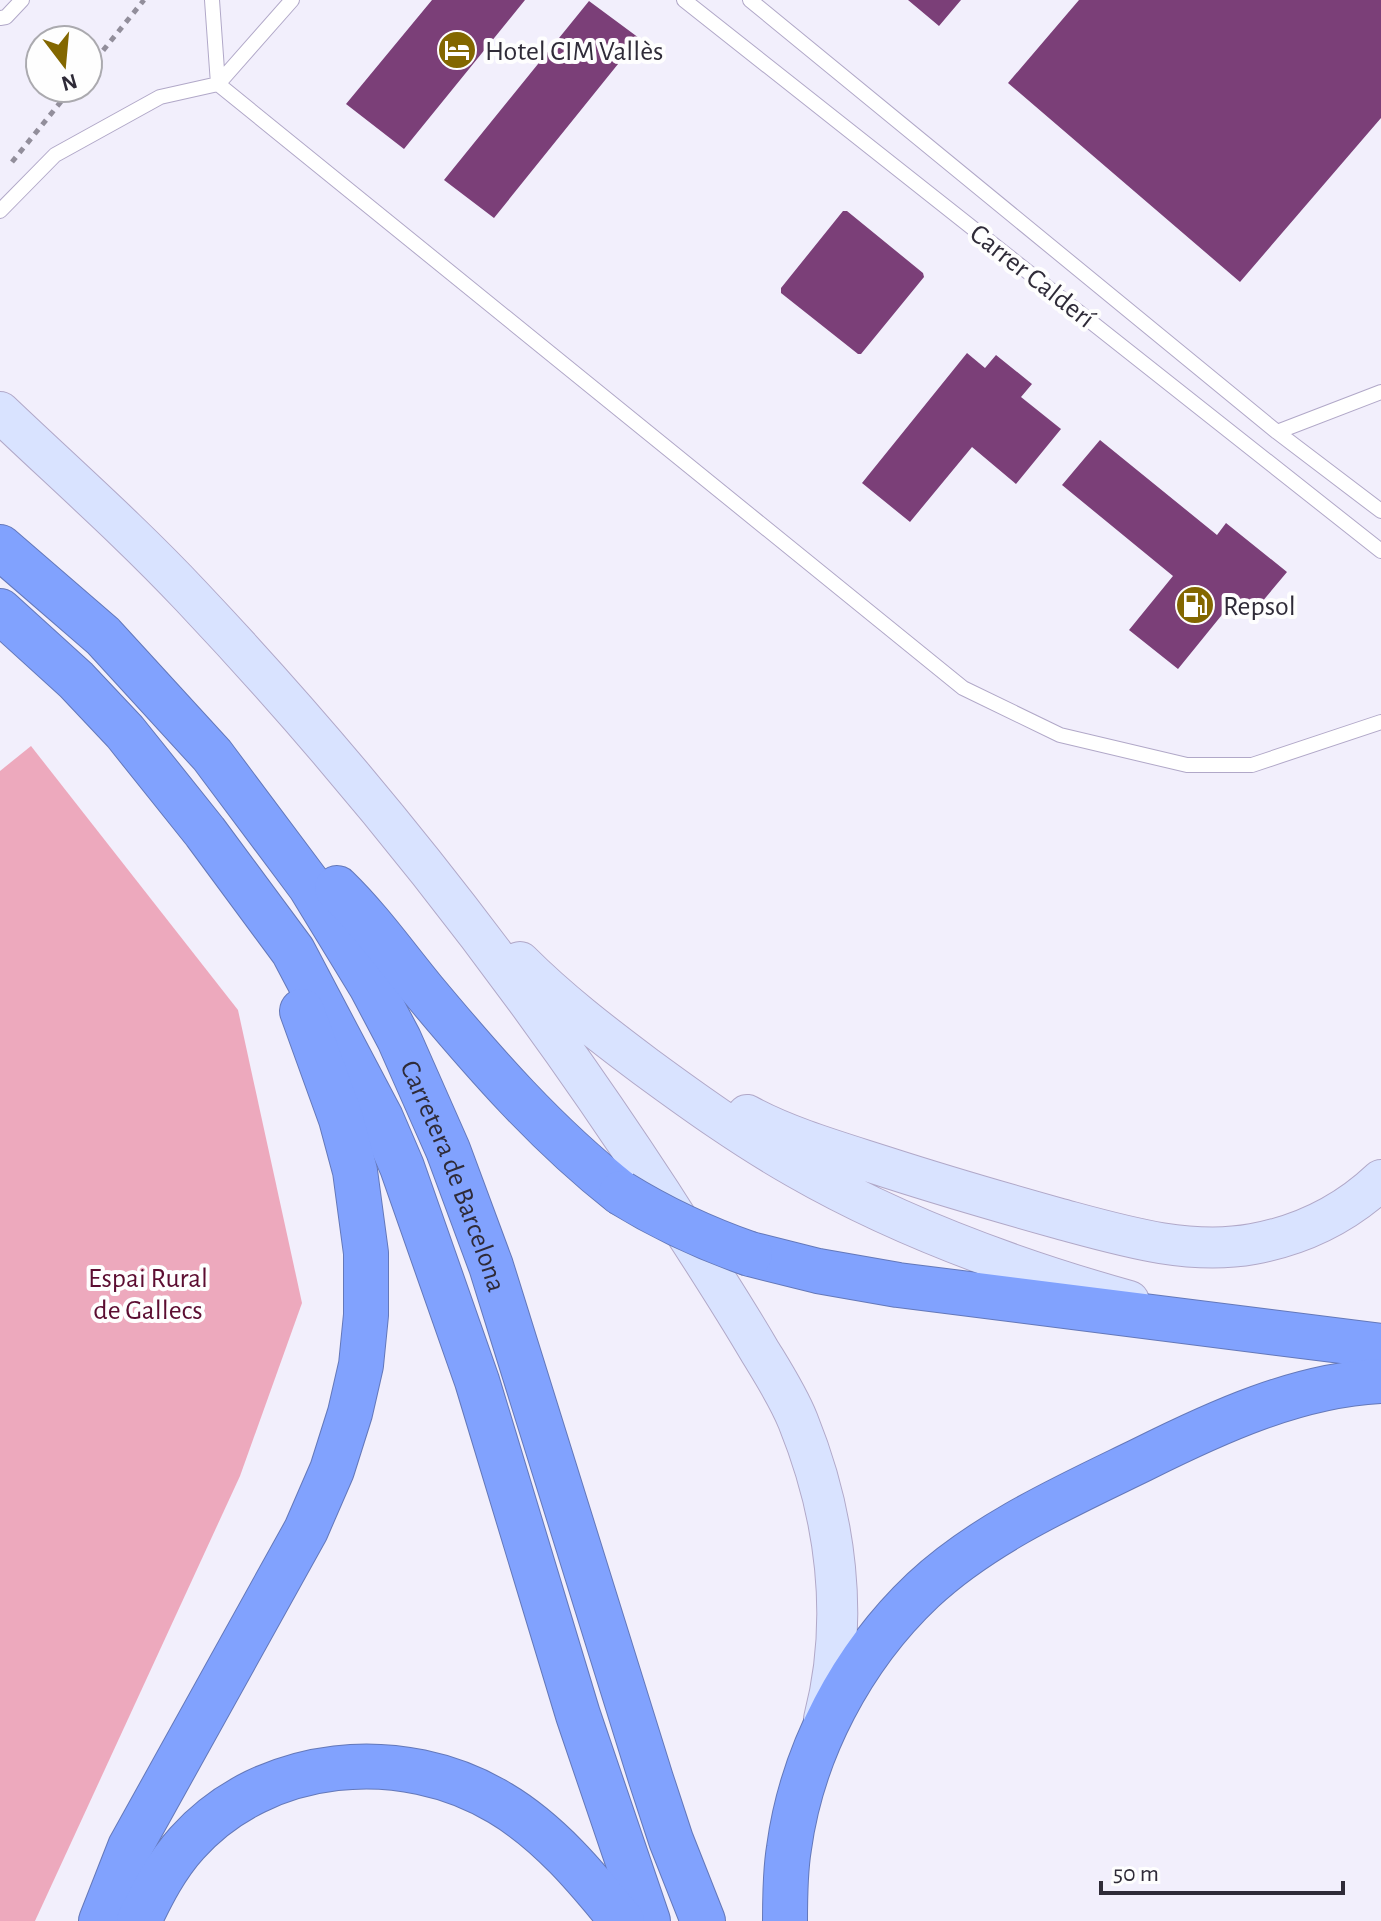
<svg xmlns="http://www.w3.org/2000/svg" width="1381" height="1921" font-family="'Alegreya Sans',sans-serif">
<rect width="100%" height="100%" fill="#f2effc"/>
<!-- green -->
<path fill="#eda9bd" d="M 31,746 L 238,1010 L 302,1303 L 240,1476 L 35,1921 L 0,1921 L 0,771 Z"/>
<!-- building -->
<path fill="#7b3f78" d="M 432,0 L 525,0 L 404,149 L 346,104 Z
M 908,0 L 961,0 L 939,26 Z
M 1079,0 L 1381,0 L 1381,118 L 1240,282 L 1008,83 Z
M 589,1 L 639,38 L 494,218 L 444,180 Z
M 843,211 L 847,211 L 923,273 L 924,277 L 861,354 L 858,354 L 781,293 L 781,288 Z
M 967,353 L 985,368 L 996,355 L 1032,384 L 1021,397 L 1061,429 L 1016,484 L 972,447 L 910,522 L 862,483 Z
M 1100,440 L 1217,535 L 1226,523 L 1287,572 L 1251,615 L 1234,600 L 1178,669 L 1129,630 L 1173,576 L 1062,485 Z"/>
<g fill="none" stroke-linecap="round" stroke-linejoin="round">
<!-- lane casing -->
<g stroke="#b1a8c8" stroke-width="16">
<path id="lane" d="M 212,0 L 218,84 L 963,688 L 1060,735 L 1187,765 L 1252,765 L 1381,722
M 684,0 L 1381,551
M 750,0 L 1277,432 L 1381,511
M 0,18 L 6,17 L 22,0
M 218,84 L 292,0
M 0,211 L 55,155 L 160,97 L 218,84
M 1277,432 L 1381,392"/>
</g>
<!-- secondary casing -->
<g stroke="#b1a8c8" stroke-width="42">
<path id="secondary" d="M 0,412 C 64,473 131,532 191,596 C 365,780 523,982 661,1194 C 694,1246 728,1297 759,1350 C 773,1373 788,1396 798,1421 C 836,1515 850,1619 824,1719
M 520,962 C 559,1001 602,1034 646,1067 C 695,1103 744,1138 797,1168 C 900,1227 1015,1269 1129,1301
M 747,1115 C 789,1138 843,1153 889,1168 C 945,1186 1000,1202 1057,1218 C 1120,1235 1188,1256 1253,1244 C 1302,1235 1345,1214 1381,1180"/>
</g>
<!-- highway casing -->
<g stroke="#6478b9" stroke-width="46">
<g id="highway">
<path id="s1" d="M 0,547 L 103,636 L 212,755 L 310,886 L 371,986 L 399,1039 L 448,1150 L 491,1266 L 651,1779 L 671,1840 L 703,1921"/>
<path d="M 0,611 L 76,680 L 125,732 L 205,832 L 293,951 L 381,1118 L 402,1167 L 477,1381 L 578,1715 L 648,1921"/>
<path d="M 337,888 C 369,919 396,957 424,991 C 485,1064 546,1134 621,1193"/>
<path d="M 750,1254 L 818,1271 L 898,1285 L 1381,1346"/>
<path d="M 101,1921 L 130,1847 L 306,1530 L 332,1470 L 350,1413 L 361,1365 L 366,1315 L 366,1253 L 355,1171 L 341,1119 L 302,1011"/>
<path d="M 139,1921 C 152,1894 166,1866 187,1843 C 265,1756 402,1744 500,1803 C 549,1832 587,1878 622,1921"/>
<path d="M 785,1921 C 785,1897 785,1872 789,1848 C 802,1752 852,1657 923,1590 C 984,1533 1067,1496 1141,1460 C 1215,1423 1297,1385 1381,1381"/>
</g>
</g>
<!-- path -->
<path stroke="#928e9b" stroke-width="5" stroke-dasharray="6 6" stroke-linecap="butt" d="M 88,69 L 144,0
M 12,162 L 72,88"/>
<!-- lane -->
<use href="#lane" stroke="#fff" stroke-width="14"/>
<!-- secondary -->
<use href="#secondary" stroke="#d9e3ff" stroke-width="40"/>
<!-- highway -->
<use href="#highway" stroke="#81a2fe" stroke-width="44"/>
<!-- highway-bridge casing -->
<g stroke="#6478b9" stroke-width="46" stroke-linecap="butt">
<path id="highway-bridge" d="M 621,1193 C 663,1219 704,1238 750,1254"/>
</g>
<!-- highway-bridge -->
<use href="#highway-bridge" stroke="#81a2fe" stroke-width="44"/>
</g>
<!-- icons -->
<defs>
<g id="hotel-disc" transform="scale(2)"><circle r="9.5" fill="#836700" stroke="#fefefe"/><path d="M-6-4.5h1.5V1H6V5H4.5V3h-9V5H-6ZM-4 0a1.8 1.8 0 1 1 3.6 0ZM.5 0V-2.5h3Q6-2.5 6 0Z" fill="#fff"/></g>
<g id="fuel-disc" transform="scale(2)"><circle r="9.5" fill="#836700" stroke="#fefefe"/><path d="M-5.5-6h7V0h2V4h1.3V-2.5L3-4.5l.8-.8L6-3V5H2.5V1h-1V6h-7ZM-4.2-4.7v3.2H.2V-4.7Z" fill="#fff"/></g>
</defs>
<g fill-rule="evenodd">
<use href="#hotel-disc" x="457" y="50"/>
<use href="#fuel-disc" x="1195" y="605"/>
</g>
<g text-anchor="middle" stroke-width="8" stroke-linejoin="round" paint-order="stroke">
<!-- poi labels -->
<g font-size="28" fill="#2f2b38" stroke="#fefefe" text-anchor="start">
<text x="485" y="60">Hotel CIM Vallès</text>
<text x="1223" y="615">Repsol</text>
</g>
<!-- street labels -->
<g font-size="28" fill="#2f2b38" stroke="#fefefe">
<text transform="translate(1033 275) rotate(38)" y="10">Carrer Calderí</text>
<text dy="10" stroke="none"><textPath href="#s1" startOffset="786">Carretera de Barcelona</textPath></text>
</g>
<!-- park labels -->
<g font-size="28" fill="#5c0d31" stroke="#fefefe">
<text x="148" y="1287">Espai Rural<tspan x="148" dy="32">de Gallecs</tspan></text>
</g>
</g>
<!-- north arrow -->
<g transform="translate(64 64) rotate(164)"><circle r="38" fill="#fefefe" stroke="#abaaaf" stroke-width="2"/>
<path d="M0-6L14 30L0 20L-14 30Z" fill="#836700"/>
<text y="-12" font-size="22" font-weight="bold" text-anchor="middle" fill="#2f2b38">N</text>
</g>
<!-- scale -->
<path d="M1101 1881v12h242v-12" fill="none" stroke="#2f2b38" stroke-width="4"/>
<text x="1113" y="1881" font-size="24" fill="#2f2b38" stroke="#fefefe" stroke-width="6" paint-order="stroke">50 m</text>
</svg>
